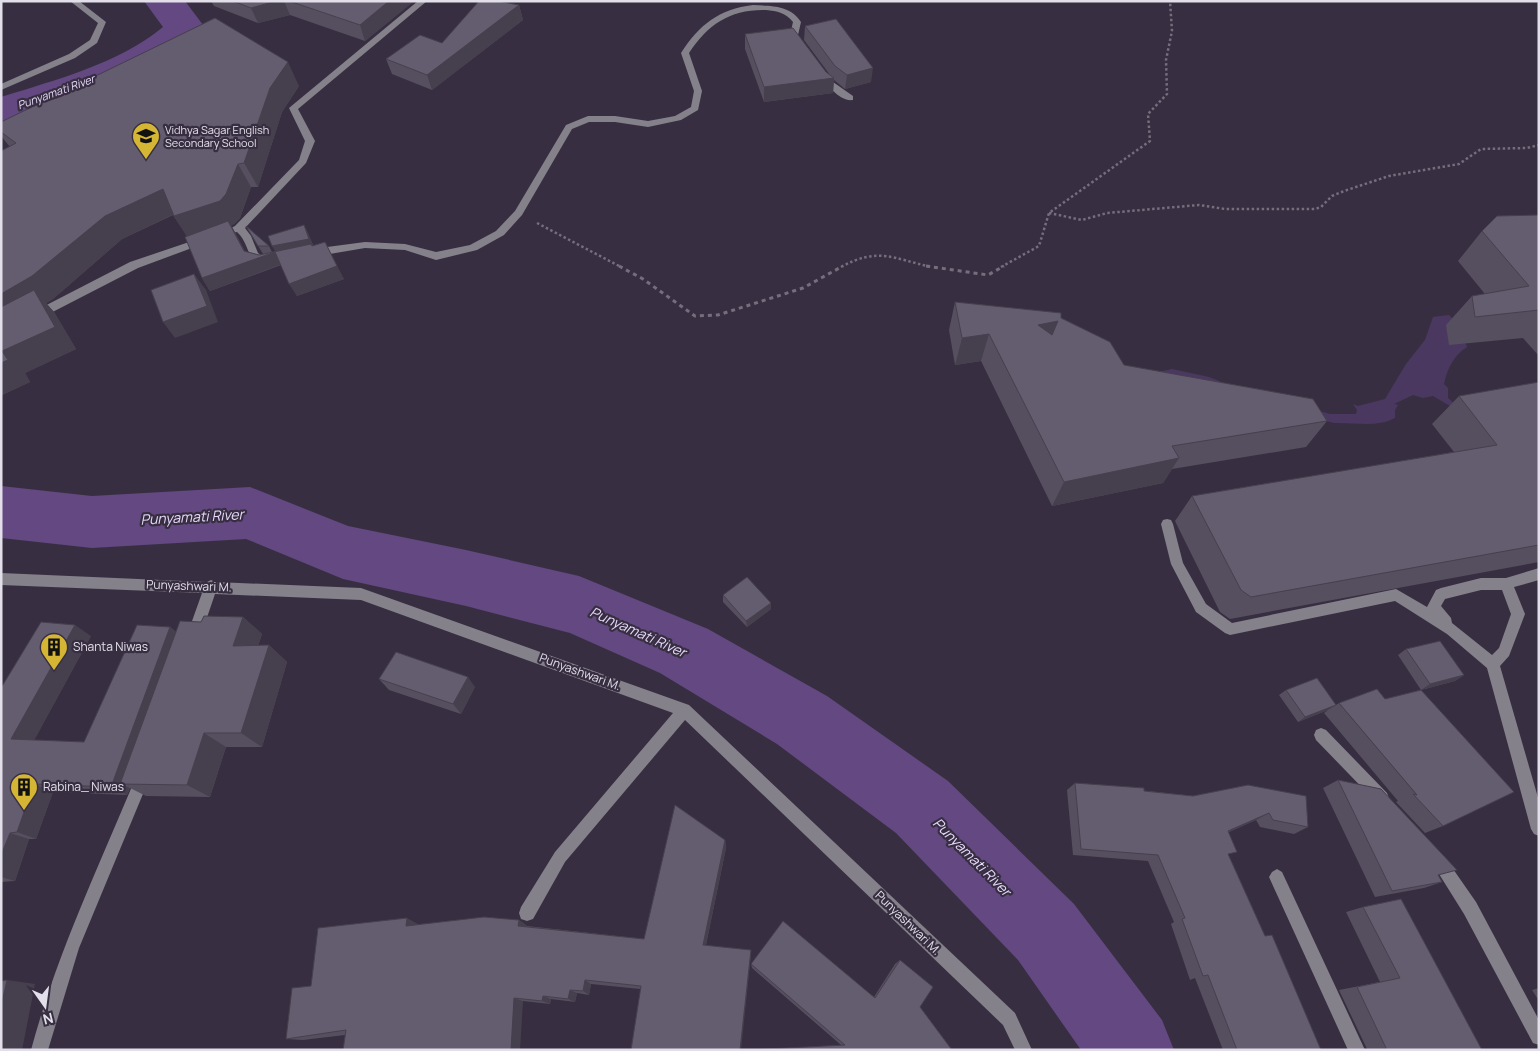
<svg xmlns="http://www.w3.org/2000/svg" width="1540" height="1051" font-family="Manrope,sans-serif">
<rect width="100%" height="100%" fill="#372f41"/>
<!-- green -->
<path fill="#4b3861" d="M 1449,315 L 1458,324 L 1467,347 C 1454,355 1447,369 1444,384 L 1448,388 L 1448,398 L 1469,417 L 1433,396 L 1423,398 L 1413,395 L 1394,404 L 1398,405 L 1395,410 L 1395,418 C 1376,428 1355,422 1334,423 L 1149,374 L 1172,369 L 1209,377 L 1234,387 L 1330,414 L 1356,414 L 1357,410 L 1353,404 L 1358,406 L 1385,399 L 1406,364 L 1425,340 L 1433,317 Z"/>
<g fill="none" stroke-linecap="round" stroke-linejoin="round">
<!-- river -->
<path fill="#634882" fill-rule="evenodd" d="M 144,1 L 185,1 L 206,29 C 173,76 56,112 1,126 L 1,97 C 55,80 118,64 163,27 Z
M 1,486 L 92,496 L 250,487 L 348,526 L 466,550 L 579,576 L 708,629 L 827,696 L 948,781 L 1074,904 L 1162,1020 L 1174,1050 L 1081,1050 L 1018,960 L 896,833 L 777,744 L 660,673 L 570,633 L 466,606 L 343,579 L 246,539 L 92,548 L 1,538 Z"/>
<!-- path-far1 -->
<path stroke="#746e7d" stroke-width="2.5" stroke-dasharray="2.5 2.5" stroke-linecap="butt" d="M 1049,213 L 1082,220 L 1107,213 L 1199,205 L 1225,209 L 1315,209 L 1321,207 L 1332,196 L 1344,191 L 1389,176 L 1459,164 L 1481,149 L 1527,148 L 1539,145
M 537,223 L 621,267
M 841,267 C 878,247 892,258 931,267
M 1001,267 L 1039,246 L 1049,213 L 1150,141 L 1148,114 L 1167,94 L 1166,60 L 1172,31 L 1170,1"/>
<!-- path -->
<path stroke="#746e7d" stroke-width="3" stroke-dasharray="4 4" stroke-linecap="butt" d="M 619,266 L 643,279 L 695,316 L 718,315 L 803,288 L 843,266
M 926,266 L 988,275 L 1004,266"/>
<!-- minor -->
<path fill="#85818b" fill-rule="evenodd" d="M 70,1 L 79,1 L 106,22 L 97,43 L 75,58 L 1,90 L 1,84 L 69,54 L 90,40 L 98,23 Z
M 418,1 L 427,1 L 298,109 L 315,141 L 306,163 L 245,228 L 251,236 L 258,253 L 271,262 L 266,266 C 244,259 251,245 237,232 L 232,233 L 227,230 L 235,226 L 299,160 L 305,141 L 289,108 Z
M 753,5 C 772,6 790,5 801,22 L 798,35 L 804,43 L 803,45 L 797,45 L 790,35 L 793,22 C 786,13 777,11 766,10 C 731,9 708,24 689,53 L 702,91 L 698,110 L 681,120 L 648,127 L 615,122 L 589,122 L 572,129 L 522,215 L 504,235 L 477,250 L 436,260 L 405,250 L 365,248 L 312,257 L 307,253 L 312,249 L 365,242 L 405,244 L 436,252 L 470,245 L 496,231 L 515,211 L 566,125 L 588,116 L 615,116 L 648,121 L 675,116 L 691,107 L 694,91 L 681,53 C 699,25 719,9 753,5 Z
M 820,72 L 826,72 L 833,82 L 853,96 L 853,100 C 840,102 826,84 819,74 Z
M 204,237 L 209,240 L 208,242 L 138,268 L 39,319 L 31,319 L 30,316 L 31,313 L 130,262 Z
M 1167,519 L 1171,520 L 1173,524 L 1183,563 L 1206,604 L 1232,623 L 1396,589 L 1427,607 L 1436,590 L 1441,588 L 1481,578 L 1506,578 L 1539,568 L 1539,580 L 1514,587 L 1525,614 L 1509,656 L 1500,666 L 1539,801 L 1539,836 L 1534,834 L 1531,829 L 1487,668 L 1447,634 L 1395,601 L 1230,635 L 1225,633 L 1196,612 L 1171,564 L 1161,524 L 1163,520 ZM 1481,590 L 1502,590 L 1511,614 L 1499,648 L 1492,655 L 1452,623 L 1451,618 L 1441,606 L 1445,599 Z
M 1,573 L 207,582 L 211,580 L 216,582 L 361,588 L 689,705 L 1015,1013 L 1032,1050 L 1015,1050 L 1003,1025 L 685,720 L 565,862 L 533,919 L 527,921 L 521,919 L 519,913 L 521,907 L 555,852 L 673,713 L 361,600 L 215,594 L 200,638 L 198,642 L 193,644 L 188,642 L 186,638 L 202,593 L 1,585 Z
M 1321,728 L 1326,730 L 1387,793 L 1389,798 L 1387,803 L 1382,805 L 1377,803 L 1316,740 L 1314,735 L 1316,730 Z
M 143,770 L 148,772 L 150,777 L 79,948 L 48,1050 L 31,1050 C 57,953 100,864 138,772 Z
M 1439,853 L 1444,856 L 1476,902 L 1539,1020 L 1539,1045 L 1533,1043 L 1464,914 L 1434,866 L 1431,861 L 1434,856 Z
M 1277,869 L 1282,872 L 1365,1050 L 1348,1050 L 1269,877 L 1272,872 Z"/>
</g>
<!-- wall -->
<path fill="#564f5f" d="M 211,1 L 414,1 L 365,41 L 290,15 L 258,23 L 214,6 Z
M 519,5 L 523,20 L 432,90 L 392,74 L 386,59 L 442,43 Z
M 805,26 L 871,82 L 845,89 L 834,80 L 833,93 L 764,102 L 745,49 L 745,34 L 830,75 L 804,40 Z
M 299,86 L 282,112 L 258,187 L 251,187 L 240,218 L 234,224 L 231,225 L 245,252 L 259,255 L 263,254 L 246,226 L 269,246 L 272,252 L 276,251 L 272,246 L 304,225 L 313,245 L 344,279 L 297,296 L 281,265 L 210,291 L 202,278 L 187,236 L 173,215 L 122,239 L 53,299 L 46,303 L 54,312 L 76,349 L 25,373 L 30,382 L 2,395 L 1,395 L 1,151 L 10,147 L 1,136 L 1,122 Z
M 1539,215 L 1539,356 L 1523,338 L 1449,345 L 1446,325 L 1472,296 L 1485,294 L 1458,261 L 1482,231 Z
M 955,302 L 1061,318 L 1124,365 L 1327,421 L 1306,447 L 1172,469 L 1163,483 L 1052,506 L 981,361 L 955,365 L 949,330 Z
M 1539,382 L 1539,562 L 1230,619 L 1220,612 L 1175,521 L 1192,496 L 1454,452 L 1432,424 L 1459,396 Z
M 723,595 L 771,603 L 771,609 L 747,627 L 723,602 Z
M 243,617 L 262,634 L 258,646 L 269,645 L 287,662 L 262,747 L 226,747 L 210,797 L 146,796 L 130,788 L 127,795 L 53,792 L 36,839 L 29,839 L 15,881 L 1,882 L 1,688 L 91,636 L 34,740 L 84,742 L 170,627 L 176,632 L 201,622 Z
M 1406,649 L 1464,675 L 1455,681 L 1421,690 L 1398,655 Z
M 379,679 L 475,687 L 461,714 L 389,690 Z
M 1286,690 L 1336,705 L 1339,703 L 1443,826 L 1425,833 L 1396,802 L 1398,801 L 1324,713 L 1328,710 L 1298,722 L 1279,695 Z
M 1338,780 L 1439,876 L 1442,882 L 1424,888 L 1375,897 L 1323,788 Z
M 1075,783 L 1193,796 L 1248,785 L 1308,827 L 1294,834 L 1260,827 L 1256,820 L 1229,832 L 1229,856 L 1265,936 L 1321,1050 L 1223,1050 L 1195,978 L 1190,980 L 1171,924 L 1174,922 L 1148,861 L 1073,855 L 1067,790 Z
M 725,840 L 726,848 L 706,945 L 751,955 L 640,989 L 591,984 L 589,995 L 577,993 L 575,1002 L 551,999 L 550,1004 L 523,1001 L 345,1035 L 303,1040 L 286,1039 L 311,986 L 418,924 L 418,925 L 519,920 L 527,926 L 644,939 Z
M 1363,907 L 1482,1050 L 1366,1050 L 1367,1049 L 1339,990 L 1380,982 L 1346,912 Z
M 900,960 L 920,1007 L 952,1050 L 841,1045 L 752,968 L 751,964 L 874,997 L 895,964 Z
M 1539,988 L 1539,1001 L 1532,990 Z"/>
<!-- shaded-wall -->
<path fill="#46404e" d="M 276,1 L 284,1 L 290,15 L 258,23 L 251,8 Z
M 389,1 L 414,1 L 365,41 L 360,25 Z
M 519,5 L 523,20 L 432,90 L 427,75 Z
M 288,62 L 299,86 L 282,112 L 258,187 L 244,163 L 270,88 Z
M 873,68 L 871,82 L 845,89 L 847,75 Z
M 834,78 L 833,93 L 764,102 L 764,87 Z
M 238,164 L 251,187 L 240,218 L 234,224 L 231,225 L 236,234 L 250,261 L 275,252 L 282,264 L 210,291 L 202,278 L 189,240 L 174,216 Z
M 163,189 L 178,212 L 122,239 L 53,299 L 46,303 L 54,312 L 76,349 L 25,373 L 30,382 L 2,395 L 1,395 L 1,363 L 2,351 L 1,330 L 1,294 L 105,216 Z
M 304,225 L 308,233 L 314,247 L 277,254 L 272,246 Z
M 325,242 L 344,279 L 297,296 L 289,284 Z
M 194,274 L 206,290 L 218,322 L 175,338 L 163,322 Z
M 1058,321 L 1048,349 L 1038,325 Z
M 989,334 L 981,361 L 955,365 L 962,338 Z
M 1179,458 L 1163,483 L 1052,506 L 1064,482 Z
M 771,603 L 771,609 L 747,627 L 746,621 Z
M 243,617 L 262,634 L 253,662 L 233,646 Z
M 75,625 L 91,636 L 30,748 L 11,739 Z
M 170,627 L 184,638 L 120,784 L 130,788 L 127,795 L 111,787 Z
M 269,645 L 287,662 L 262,747 L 241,733 Z
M 1464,675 L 1455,681 L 1421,690 L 1430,684 Z
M 468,677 L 475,687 L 461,714 L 453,704 Z
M 1336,705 L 1328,710 L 1298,722 L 1305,717 Z
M 204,733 L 226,747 L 210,797 L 187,785 Z
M 34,784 L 53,792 L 36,839 L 17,832 Z
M 1269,813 L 1256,820 L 1216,837 L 1228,831 Z
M 10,833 L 29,839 L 15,881 L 1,877 L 1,855 Z
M 725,840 L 726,848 L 705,949 L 703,945 Z
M 407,918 L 418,924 L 418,932 L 406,926 Z
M 519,920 L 527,926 L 526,931 L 518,926 Z
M 751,950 L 751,955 L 741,1050 L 740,1050 Z
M 7,980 L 35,984 L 22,1050 L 1,1050 L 1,1007 Z
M 585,980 L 591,984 L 589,995 L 583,991 Z
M 570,990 L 577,993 L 575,1002 L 568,999 Z
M 543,996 L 551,999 L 550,1004 L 542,1001 Z
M 514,998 L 523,1001 L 520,1050 L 511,1050 Z"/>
<!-- building -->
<path fill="#645c6f" stroke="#46404e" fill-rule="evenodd" d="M 233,1 L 276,1 L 251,8 Z
M 289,1 L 389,1 L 360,25 Z
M 479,1 L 498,1 L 519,5 L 427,75 L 386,59 L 420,35 L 442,43 Z
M 215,18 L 288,62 L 270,88 L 244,163 L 238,164 L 226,194 L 220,201 L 174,216 L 163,189 L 105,216 L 32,276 L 1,294 L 1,151 L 16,143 L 1,132 L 1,122 Z
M 836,19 L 873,68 L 847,75 L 835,66 L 805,26 Z
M 793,28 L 826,72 L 834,78 L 764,87 L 745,34 Z
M 1539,215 L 1539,310 L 1475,317 L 1472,296 L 1529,286 L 1482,231 L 1497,216 Z
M 228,221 L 244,251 L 259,255 L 311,244 L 312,246 L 325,242 L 337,266 L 289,284 L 275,252 L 202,278 L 185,237 Z
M 304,225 L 309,239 L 272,246 L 268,236 Z
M 246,226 L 269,246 L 258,246 Z
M 194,274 L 207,306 L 163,322 L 151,290 Z
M 34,290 L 55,327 L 2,351 L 8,360 L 1,363 L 1,307 Z
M 955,302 L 1061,313 L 1061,318 L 1110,342 L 1124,365 L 1313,399 L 1327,421 L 1172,446 L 1179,458 L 1064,482 L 989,334 L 962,338 ZM 1058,321 L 1052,335 L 1038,325 Z
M 1539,382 L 1539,545 L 1251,597 L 1241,590 L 1192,496 L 1497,445 L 1459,396 Z
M 747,577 L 771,603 L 746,621 L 723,595 Z
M 204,616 L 243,617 L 233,646 L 269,645 L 241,733 L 204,733 L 187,785 L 120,784 L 180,621 L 201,622 Z
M 41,622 L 75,625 L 11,739 L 84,742 L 137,625 L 170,627 L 111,787 L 34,784 L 17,832 L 10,833 L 1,855 L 1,688 Z
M 1440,641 L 1464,675 L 1430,684 L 1406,649 Z
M 396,652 L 468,677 L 453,704 L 379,679 Z
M 1317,678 L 1336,705 L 1305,717 L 1286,690 Z
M 1377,689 L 1385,699 L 1421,690 L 1514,792 L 1443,826 L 1413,794 L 1417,795 L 1339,703 Z
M 1338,780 L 1381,789 L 1457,870 L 1438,875 L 1442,882 L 1392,891 Z
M 1075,783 L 1144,788 L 1144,791 L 1193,796 L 1248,785 L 1306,796 L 1308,827 L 1273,820 L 1269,813 L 1228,831 L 1237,852 L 1228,854 L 1265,936 L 1272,935 L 1321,1050 L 1237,1050 L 1208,975 L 1203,976 L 1182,919 L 1185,918 L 1158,855 L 1081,849 Z
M 675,805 L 725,840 L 703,945 L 751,950 L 740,1050 L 631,1050 L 641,986 L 585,980 L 583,991 L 570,990 L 568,999 L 543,996 L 542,1001 L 514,998 L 511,1050 L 343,1050 L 346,1030 L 286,1039 L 292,988 L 311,986 L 318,928 L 407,918 L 406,926 L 484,917 L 519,920 L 518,926 L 644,939 Z
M 1401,899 L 1482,1050 L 1384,1050 L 1386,1048 L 1357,987 L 1400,978 L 1363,907 Z
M 783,921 L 875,998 L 900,960 L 933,987 L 920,1007 L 952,1050 L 747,1050 L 845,1045 L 751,964 Z
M 7,980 L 1,1007 L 1,981 Z"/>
<!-- icons -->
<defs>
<g id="school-pin" transform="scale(1.4375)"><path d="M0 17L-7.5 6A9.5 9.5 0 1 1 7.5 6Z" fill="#d5b534" stroke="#372f41"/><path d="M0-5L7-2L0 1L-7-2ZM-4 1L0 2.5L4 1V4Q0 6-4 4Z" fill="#111"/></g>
<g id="building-pin" transform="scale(1.4375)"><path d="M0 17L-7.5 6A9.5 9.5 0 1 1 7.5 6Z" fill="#d5b534" stroke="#372f41"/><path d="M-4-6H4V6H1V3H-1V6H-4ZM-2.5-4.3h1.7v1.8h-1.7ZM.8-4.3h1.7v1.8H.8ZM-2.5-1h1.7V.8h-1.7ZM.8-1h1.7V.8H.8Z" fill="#111"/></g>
</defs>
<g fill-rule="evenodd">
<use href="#school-pin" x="146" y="136"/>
<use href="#building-pin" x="54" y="647"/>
<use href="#building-pin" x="24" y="787"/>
</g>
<g text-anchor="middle" stroke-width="4.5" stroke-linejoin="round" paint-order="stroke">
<!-- far-water labels -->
<g font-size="11" font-style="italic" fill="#e8d9fc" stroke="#372f41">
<text transform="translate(56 92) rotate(-20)" y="4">Punyamati River</text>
</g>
<!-- far-poi labels -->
<g font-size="11" fill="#e3dfea" stroke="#372f41" text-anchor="start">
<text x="165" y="134">Vidhya Sagar English<tspan x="165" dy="13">Secondary School</tspan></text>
</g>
<!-- street labels -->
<g font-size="12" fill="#e3dfea" stroke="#372f41">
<text transform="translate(189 586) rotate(2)" y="4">Punyashwari M.</text>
<text transform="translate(580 672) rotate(20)" y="4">Punyashwari M.</text>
<text transform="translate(908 923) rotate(44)" y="4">Punyashwari M.</text>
</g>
<!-- poi labels -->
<g font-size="12" fill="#e3dfea" stroke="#372f41" text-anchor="start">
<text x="73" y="651">Shanta Niwas</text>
<text x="43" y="791">Rabina_ Niwas</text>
</g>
<!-- water labels -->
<g font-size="14" font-style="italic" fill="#e8d9fc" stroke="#372f41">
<text transform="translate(192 517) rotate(-3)" y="5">Punyamati River</text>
<text transform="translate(638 632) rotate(24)" y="5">Punyamati River</text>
<text transform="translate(972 857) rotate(45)" y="5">Punyamati River</text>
</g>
</g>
<!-- border -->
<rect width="1540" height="1051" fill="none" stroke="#e3dfea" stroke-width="5"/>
<!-- north arrow -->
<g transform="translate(45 1006) rotate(166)" stroke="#372f41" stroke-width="4" paint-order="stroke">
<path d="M0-4L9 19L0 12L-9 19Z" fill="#e3dfea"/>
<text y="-8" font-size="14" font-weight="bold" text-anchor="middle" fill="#e3dfea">N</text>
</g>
</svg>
